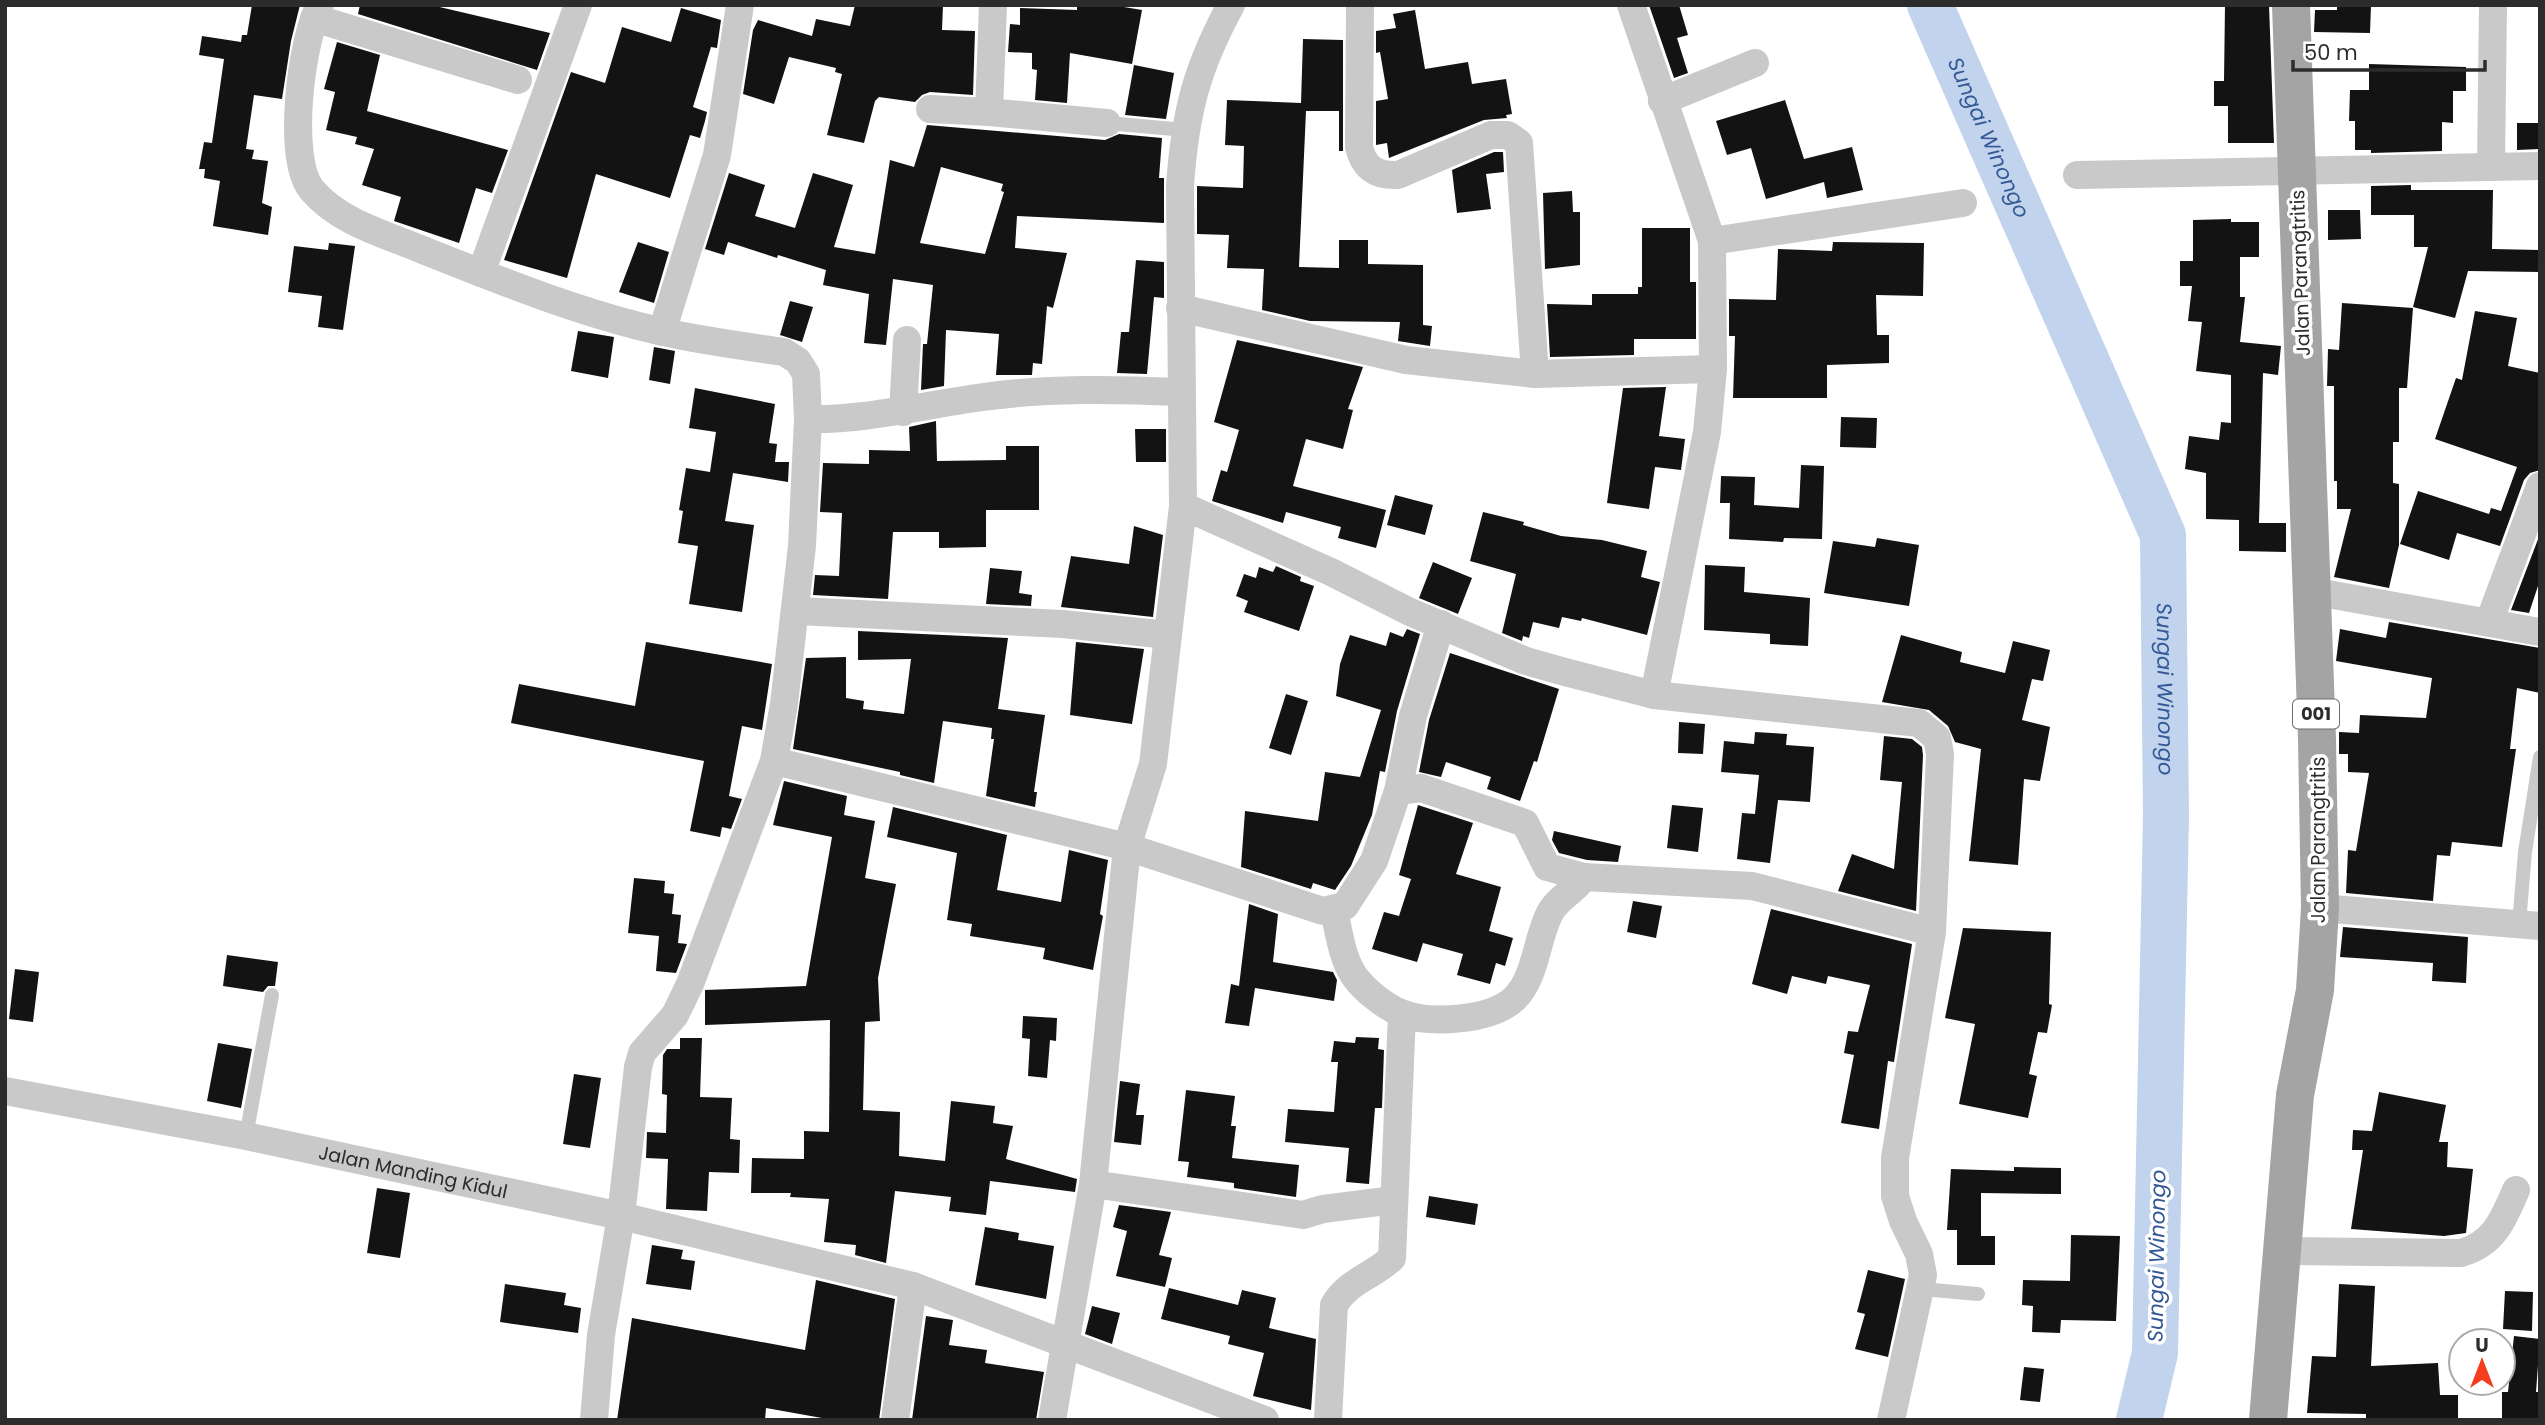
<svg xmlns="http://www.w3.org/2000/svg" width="2545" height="1425" font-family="Poppins,sans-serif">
<rect width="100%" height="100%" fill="#fff"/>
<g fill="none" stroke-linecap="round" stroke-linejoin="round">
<!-- river -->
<path stroke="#c2d3ee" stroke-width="46" id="s1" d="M 1930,5 L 2163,535 L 2166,815 L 2155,1353 L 2139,1420"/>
</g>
<!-- building -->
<path fill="#131313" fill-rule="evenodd" d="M 252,5 L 300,5 L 291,41 L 282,99 L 254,95 L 246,149 L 254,150 L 252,159 L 268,161 L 262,203 L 272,207 L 268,235 L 213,226 L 220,181 L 204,178 L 205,169 L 199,169 L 204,142 L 212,143 L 224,59 L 199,55 L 202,36 L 241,42 L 242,35 L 247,35 Z
M 360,5 L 431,5 L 550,33 L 537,70 L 358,14 Z
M 855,5 L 943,5 L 942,30 L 975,31 L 973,95 L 930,92 L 922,95 L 915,102 L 879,97 L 875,101 L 864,143 L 827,135 L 842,74 L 835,72 L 836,68 L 789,57 L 774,104 L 743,94 L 753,30 L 758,20 L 812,36 L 816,19 L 850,26 Z
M 1077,5 L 1112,5 L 1142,10 L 1132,64 L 1070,53 L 1067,103 L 1035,100 L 1037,70 L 1032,69 L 1032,53 L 1008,52 L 1010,24 L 1020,25 L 1020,8 L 1077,10 Z
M 1649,5 L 1679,5 L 1688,35 L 1677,38 L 1688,73 L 1674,78 Z
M 2225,5 L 2269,5 L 2274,143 L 2228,143 L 2228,106 L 2214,106 L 2214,81 L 2224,81 Z
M 2337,5 L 2371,5 L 2370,33 L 2314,32 L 2315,10 L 2337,10 Z
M 681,8 L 721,20 L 717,48 L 711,47 L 693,107 L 707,112 L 705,121 L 700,138 L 690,135 L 670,198 L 596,174 L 567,278 L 504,260 L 571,72 L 605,83 L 622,27 L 671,42 Z
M 1415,10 L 1425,69 L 1468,62 L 1472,84 L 1506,79 L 1512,114 L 1506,115 L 1507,118 L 1484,120 L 1389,158 L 1387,143 L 1376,145 L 1376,101 L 1388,99 L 1380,52 L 1376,53 L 1376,31 L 1396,28 L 1393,14 Z
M 1303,39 L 1343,40 L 1343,151 L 1339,151 L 1339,111 L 1306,111 L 1299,267 L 1339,268 L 1339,240 L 1368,240 L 1368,264 L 1423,265 L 1423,325 L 1432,326 L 1430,346 L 1398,341 L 1400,322 L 1310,321 L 1262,310 L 1264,269 L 1227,268 L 1229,235 L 1197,234 L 1197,186 L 1243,188 L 1244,146 L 1225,145 L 1227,100 L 1301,103 Z
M 337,42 L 380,55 L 367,111 L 508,150 L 492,193 L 476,188 L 459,243 L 394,221 L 401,197 L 362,185 L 374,149 L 355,144 L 357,137 L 326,130 L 335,92 L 324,89 Z
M 2369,64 L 2466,67 L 2466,91 L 2453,91 L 2453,123 L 2442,122 L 2442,151 L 2371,153 L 2371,150 L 2355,150 L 2355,121 L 2349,121 L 2350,90 L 2369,90 Z
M 1134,65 L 1174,73 L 1166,119 L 1125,115 Z
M 1785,100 L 1804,159 L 1852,147 L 1863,190 L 1827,198 L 1824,182 L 1766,199 L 1751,148 L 1727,155 L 1716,121 Z
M 2517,123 L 2540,123 L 2540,149 L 2517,150 Z
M 927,125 L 1105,140 L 1119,134 L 1162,138 L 1159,178 L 1164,178 L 1164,223 L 1017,216 L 1015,248 L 1067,253 L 1053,308 L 1047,306 L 1042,364 L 1033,363 L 1032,375 L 996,375 L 999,334 L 946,330 L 944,386 L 921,390 L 923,344 L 927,344 L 933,285 L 893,279 L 886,345 L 864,343 L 869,294 L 823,285 L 826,270 L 778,255 L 777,258 L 728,242 L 724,255 L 705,249 L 729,173 L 765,185 L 755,216 L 795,228 L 813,173 L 853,185 L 834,247 L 875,254 L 890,160 L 914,167 ZM 941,167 L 1003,184 L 1001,191 L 1004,192 L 985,254 L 920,243 Z
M 1494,152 L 1503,152 L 1504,172 L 1486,174 L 1491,209 L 1457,213 L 1452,170 Z
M 2411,185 L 2411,190 L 2493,190 L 2492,249 L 2540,250 L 2540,272 L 2468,271 L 2455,318 L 2413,307 L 2428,247 L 2414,247 L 2414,215 L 2371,215 L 2371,186 Z
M 1572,191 L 1573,212 L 1580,212 L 1580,265 L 1545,269 L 1543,193 Z
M 2328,210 L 2360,210 L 2361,239 L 2328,240 Z
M 2231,219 L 2231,222 L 2259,222 L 2259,257 L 2240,257 L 2240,297 L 2245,297 L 2240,342 L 2281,346 L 2278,375 L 2263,373 L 2259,523 L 2286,523 L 2286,552 L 2239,551 L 2239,520 L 2206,519 L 2206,473 L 2185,469 L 2189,436 L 2219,440 L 2221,422 L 2231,423 L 2231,375 L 2196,371 L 2202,322 L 2188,321 L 2192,286 L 2180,286 L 2180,261 L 2193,261 L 2193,220 Z
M 1642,228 L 1690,228 L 1690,282 L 1696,282 L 1696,339 L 1634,339 L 1634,355 L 1550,357 L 1547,304 L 1592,305 L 1592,294 L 1638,294 L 1638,287 L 1642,287 Z
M 638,242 L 669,252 L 654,303 L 619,292 Z
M 1833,242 L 1924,243 L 1923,296 L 1876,295 L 1877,335 L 1889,335 L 1889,363 L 1827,365 L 1827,398 L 1733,398 L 1735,336 L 1729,336 L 1729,299 L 1776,300 L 1778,249 L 1832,251 Z
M 329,243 L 355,246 L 343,330 L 318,327 L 322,296 L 288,292 L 294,246 L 328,250 Z
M 1136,260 L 1164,262 L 1164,298 L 1154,297 L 1147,374 L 1117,373 L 1121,332 L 1129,332 Z
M 790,301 L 813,307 L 802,342 L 780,335 Z
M 2342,303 L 2413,308 L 2407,388 L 2399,388 L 2399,442 L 2393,442 L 2393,483 L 2399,484 L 2399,545 L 2389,588 L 2334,577 L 2351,509 L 2337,509 L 2337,481 L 2334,481 L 2334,386 L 2327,386 L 2328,349 L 2339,350 Z
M 2475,311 L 2517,318 L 2508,366 L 2540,373 L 2540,470 L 2530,473 L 2524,480 L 2500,546 L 2457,533 L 2449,560 L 2400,544 L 2418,491 L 2489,514 L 2491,508 L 2501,511 L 2517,467 L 2435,439 L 2456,378 L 2462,380 Z
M 578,331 L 614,337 L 608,378 L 571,371 Z
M 1237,340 L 1363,367 L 1348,409 L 1353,410 L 1343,449 L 1306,439 L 1293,486 L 1386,510 L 1376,548 L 1338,538 L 1341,527 L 1286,512 L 1283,523 L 1212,501 L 1221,470 L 1227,472 L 1239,430 L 1214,422 Z
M 654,347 L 675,351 L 670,384 L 649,380 Z
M 1666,387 L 1659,436 L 1685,439 L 1681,470 L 1655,467 L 1649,509 L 1607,503 L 1623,388 Z
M 695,388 L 775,404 L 769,443 L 777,444 L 775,462 L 789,462 L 788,482 L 733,473 L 725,521 L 754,525 L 742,612 L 689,604 L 698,546 L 678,543 L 683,511 L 679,510 L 686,468 L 710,472 L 716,432 L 689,428 Z
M 1841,417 L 1877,418 L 1876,448 L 1840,447 Z
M 936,421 L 937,461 L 1006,460 L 1006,446 L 1039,446 L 1039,510 L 986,510 L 986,547 L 939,548 L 939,532 L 893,532 L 888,599 L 813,595 L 815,575 L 839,576 L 842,513 L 820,512 L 823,463 L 869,464 L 869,450 L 910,451 L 909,427 Z
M 1135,429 L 1166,429 L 1166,462 L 1136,462 Z
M 1801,465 L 1824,466 L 1822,539 L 1784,538 L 1783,542 L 1729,539 L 1730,503 L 1720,503 L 1721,476 L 1755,477 L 1754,505 L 1799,508 Z
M 1395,495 L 1433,505 L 1425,535 L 1387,525 Z
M 1483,512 L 1524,522 L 1523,525 L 1561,536 L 1602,540 L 1647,551 L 1641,577 L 1660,582 L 1647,635 L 1582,618 L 1581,621 L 1562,617 L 1559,628 L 1533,622 L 1529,638 L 1523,636 L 1522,641 L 1502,633 L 1516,574 L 1470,561 Z
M 1134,526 L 1163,535 L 1153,617 L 1061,607 L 1071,556 L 1129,564 Z
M 2540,534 L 2540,580 L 2529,613 L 2511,610 Z
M 1877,538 L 1919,545 L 1909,606 L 1824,593 L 1833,541 L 1875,547 Z
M 1433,562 L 1472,578 L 1458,614 L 1419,598 Z
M 1705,565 L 1745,567 L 1744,592 L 1810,598 L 1808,646 L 1770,644 L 1770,634 L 1704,630 Z
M 1276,566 L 1301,577 L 1300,581 L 1314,586 L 1299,631 L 1244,612 L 1248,601 L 1236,596 L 1244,574 L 1256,578 L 1259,567 L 1273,572 Z
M 990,568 L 1022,571 L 1019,593 L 1032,595 L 1031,606 L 986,604 Z
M 2389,622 L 2540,648 L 2540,693 L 2517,688 L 2510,749 L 2516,749 L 2502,847 L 2452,842 L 2450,856 L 2437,855 L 2433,901 L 2346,893 L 2348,850 L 2356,851 L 2369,773 L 2348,772 L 2348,754 L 2339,754 L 2339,732 L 2359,733 L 2360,715 L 2426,718 L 2432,678 L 2336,661 L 2340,629 L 2386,638 Z
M 1407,629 L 1420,634 L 1397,711 L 1385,772 L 1380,771 L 1372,815 L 1351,866 L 1335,890 L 1313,883 L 1311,889 L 1241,867 L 1245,811 L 1318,821 L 1325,772 L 1360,777 L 1381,710 L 1336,696 L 1340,664 L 1350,635 L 1386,646 L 1390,632 L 1403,637 Z
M 858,631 L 1008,638 L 998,709 L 1045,715 L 1034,792 L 1037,792 L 1035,807 L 986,796 L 994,739 L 991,739 L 992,728 L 943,721 L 934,783 L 900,775 L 900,772 L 793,749 L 806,658 L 846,657 L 846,698 L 864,701 L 863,709 L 904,714 L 911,659 L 858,660 Z
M 1901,635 L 1962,652 L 1960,662 L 2005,673 L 2013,641 L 2050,650 L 2043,681 L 2032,679 L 2022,720 L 2050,727 L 2040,781 L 2024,779 L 2018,865 L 1969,861 L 1981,749 L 1955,742 L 1948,726 L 1929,710 L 1882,702 Z
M 646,642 L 772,664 L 762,730 L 742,726 L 729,796 L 742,799 L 731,829 L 722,827 L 720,837 L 690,831 L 704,761 L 511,723 L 519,684 L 635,706 Z
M 1076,642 L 1144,649 L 1132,724 L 1070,715 Z
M 1450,653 L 1559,689 L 1537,762 L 1534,761 L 1520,801 L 1487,789 L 1491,777 L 1446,762 L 1441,777 L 1419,772 L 1429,720 Z
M 1286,694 L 1308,701 L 1291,755 L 1269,748 Z
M 1679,722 L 1705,724 L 1703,754 L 1678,753 Z
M 1755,732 L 1787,734 L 1786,745 L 1814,747 L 1810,802 L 1778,800 L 1770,863 L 1737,859 L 1742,813 L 1755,814 L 1759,775 L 1721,772 L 1724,741 L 1754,744 Z
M 1884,736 L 1912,739 L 1922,747 L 1923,755 L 1916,911 L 1838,891 L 1852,854 L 1894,869 L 1902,782 L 1880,780 Z
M 784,781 L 847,796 L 844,815 L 875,821 L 865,878 L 896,884 L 878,978 L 880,1021 L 865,1022 L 863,1110 L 900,1112 L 899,1156 L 945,1161 L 951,1101 L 995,1106 L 993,1123 L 1013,1126 L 1006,1159 L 1077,1179 L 1075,1192 L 990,1181 L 986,1215 L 949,1211 L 951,1197 L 895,1191 L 886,1263 L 855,1255 L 856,1245 L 824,1242 L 829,1199 L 790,1197 L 791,1193 L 751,1193 L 752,1158 L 804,1159 L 804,1131 L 829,1132 L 830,1020 L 705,1025 L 705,990 L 806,986 L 832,837 L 773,825 Z
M 1418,805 L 1473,823 L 1456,874 L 1501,887 L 1489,931 L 1513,938 L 1505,966 L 1496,963 L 1490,984 L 1457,975 L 1463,954 L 1423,943 L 1417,962 L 1372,949 L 1384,912 L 1399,916 L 1411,879 L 1399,875 Z
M 1672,805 L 1703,808 L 1698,852 L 1667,848 Z
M 893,807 L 1007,835 L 997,890 L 1061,902 L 1069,850 L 1108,860 L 1100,914 L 1103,916 L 1093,970 L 1043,959 L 1045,948 L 970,936 L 972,924 L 947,920 L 957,853 L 887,837 Z
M 1554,831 L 1621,846 L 1618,862 L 1587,860 L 1559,853 L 1552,840 Z
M 634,878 L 665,881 L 664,893 L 674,894 L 672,914 L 681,915 L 678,943 L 687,944 L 676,973 L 656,971 L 659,936 L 628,933 Z
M 1633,901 L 1662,906 L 1656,938 L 1627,932 Z
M 1249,904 L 1278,914 L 1273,962 L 1333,972 L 1337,980 L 1334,1001 L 1255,988 L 1249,1026 L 1225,1023 L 1231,984 L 1239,986 Z
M 1771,909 L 1912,944 L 1894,1062 L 1888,1061 L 1879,1129 L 1841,1123 L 1854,1055 L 1844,1053 L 1848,1031 L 1858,1032 L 1870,985 L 1828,976 L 1826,984 L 1792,976 L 1787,994 L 1752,984 Z
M 2343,927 L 2468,937 L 2466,983 L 2432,981 L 2433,963 L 2340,957 Z
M 1963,928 L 2051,932 L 2049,1004 L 2052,1005 L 2047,1033 L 2038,1032 L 2029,1074 L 2037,1076 L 2028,1118 L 1959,1104 L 1975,1024 L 1945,1018 Z
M 227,955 L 278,962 L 275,986 L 268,986 L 263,992 L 223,986 Z
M 15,969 L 39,972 L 33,1022 L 9,1019 Z
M 1023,1016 L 1057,1018 L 1056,1041 L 1050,1040 L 1047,1078 L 1028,1076 L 1030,1039 L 1022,1038 Z
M 1356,1037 L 1379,1038 L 1378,1049 L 1384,1050 L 1382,1108 L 1375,1108 L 1369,1184 L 1346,1182 L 1349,1148 L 1285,1142 L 1288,1109 L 1334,1112 L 1338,1062 L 1331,1062 L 1334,1041 L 1355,1043 Z
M 680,1038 L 702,1038 L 700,1097 L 732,1098 L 730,1139 L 740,1140 L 739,1173 L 709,1172 L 707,1211 L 666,1209 L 668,1159 L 646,1158 L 647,1132 L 666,1133 L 667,1095 L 662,1094 L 663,1055 L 667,1049 L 680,1049 Z
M 218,1043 L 252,1049 L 241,1108 L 207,1101 Z
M 574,1074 L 601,1078 L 590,1148 L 563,1144 Z
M 1120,1081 L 1140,1084 L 1136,1115 L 1144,1115 L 1141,1145 L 1114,1142 Z
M 1186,1090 L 1235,1096 L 1231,1126 L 1236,1126 L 1232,1158 L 1299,1165 L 1296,1197 L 1234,1188 L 1234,1183 L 1187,1177 L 1189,1162 L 1178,1161 Z
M 2379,1092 L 2446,1105 L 2439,1142 L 2448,1142 L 2447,1167 L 2473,1169 L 2466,1233 L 2444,1236 L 2351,1229 L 2363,1150 L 2352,1150 L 2353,1130 L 2372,1131 Z
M 2014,1167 L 2061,1168 L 2061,1194 L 1981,1193 L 1981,1236 L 1995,1236 L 1995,1265 L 1957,1265 L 1957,1230 L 1947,1230 L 1951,1169 L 2014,1171 Z
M 377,1188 L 410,1193 L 400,1258 L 367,1253 Z
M 1429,1196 L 1478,1204 L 1475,1225 L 1426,1217 Z
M 1119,1205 L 1171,1212 L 1159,1255 L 1172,1258 L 1165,1287 L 1116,1276 L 1127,1231 L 1113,1227 Z
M 985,1227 L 1019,1233 L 1018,1240 L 1054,1246 L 1046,1299 L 975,1285 Z
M 2071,1235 L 2120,1236 L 2116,1321 L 2061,1320 L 2060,1333 L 2032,1332 L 2033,1306 L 2022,1305 L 2023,1280 L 2070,1281 Z
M 652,1245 L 683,1250 L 681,1259 L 695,1261 L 691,1290 L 646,1284 Z
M 1868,1270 L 1905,1279 L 1888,1357 L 1855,1349 L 1865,1314 L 1857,1312 Z
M 816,1280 L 895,1299 L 879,1420 L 833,1420 L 766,1408 L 765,1420 L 617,1420 L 632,1318 L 805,1350 Z
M 505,1284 L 566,1293 L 564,1305 L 581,1308 L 578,1333 L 500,1322 Z
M 2339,1284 L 2375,1286 L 2371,1366 L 2438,1363 L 2440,1395 L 2458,1395 L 2458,1420 L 2366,1420 L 2366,1414 L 2307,1413 L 2312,1356 L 2336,1357 Z
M 1169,1288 L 1238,1305 L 1242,1290 L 1276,1298 L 1269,1328 L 1316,1339 L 1311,1410 L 1253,1396 L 1264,1353 L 1228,1344 L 1230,1336 L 1161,1319 Z
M 2505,1291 L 2533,1292 L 2532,1331 L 2503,1329 Z
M 1092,1306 L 1120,1313 L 1112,1344 L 1085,1334 Z
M 926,1316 L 953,1320 L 949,1345 L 987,1350 L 985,1363 L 1044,1372 L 1036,1420 L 912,1420 Z
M 2514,1336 L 2540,1339 L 2536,1392 L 2540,1392 L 2540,1420 L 2502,1420 L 2502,1392 L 2508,1392 Z
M 2024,1367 L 2044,1369 L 2040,1402 L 2020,1400 Z"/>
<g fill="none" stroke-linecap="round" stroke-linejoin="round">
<!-- service -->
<path stroke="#c9c9c9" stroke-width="14" d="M 1107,123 L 1185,130
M 2519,924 L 2525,852 L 2540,757
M 246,1136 L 272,995
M 1922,1289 L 1978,1294"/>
<!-- minor -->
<g stroke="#c9c9c9" stroke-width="28">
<path d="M 320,5 C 301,40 286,159 312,190 C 340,223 385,234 423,250 C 498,280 585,315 664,332 C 703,341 744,346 784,352 L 798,361 L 806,374 L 808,419 L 802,546 L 784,704 L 774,761 L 690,984 L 675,1015 L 642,1053 L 638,1067 L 621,1216 L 913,1286 L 1265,1420"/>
<path d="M 993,5 L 989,112 L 1107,123"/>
<path d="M 1360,5 L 1359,147 C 1364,168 1376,176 1398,175 L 1491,135 L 1508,135 L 1519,143 L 1535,374"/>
<path d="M 1631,5 L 1712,241 L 1713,369 L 1707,432 L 1654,695"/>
<path d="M 314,18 L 518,80"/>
<path d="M 1662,101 L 1755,63"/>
<path d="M 930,109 L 989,112"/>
<path d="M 2491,165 L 2493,5"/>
<path d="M 2077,175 L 2540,166"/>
<path d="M 1712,241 L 1963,203"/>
<path d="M 481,273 L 578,5"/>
<path d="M 1180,308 L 1406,360 L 1461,366 L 1535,374 L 1713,369"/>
<path d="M 662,332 L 717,155 L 740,5"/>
<path d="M 903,412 L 907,340"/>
<path d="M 808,419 C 868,420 924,405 983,397 C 1049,388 1114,389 1180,392"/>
<path d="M 1183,506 L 1331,572 L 1410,612 L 1526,661 L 1565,672 L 1654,695 L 1919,723 L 1937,738 L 1940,754 L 1932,932 L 1895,1158 L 1895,1196 L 1903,1221 L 1919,1254 L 1923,1275 L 1891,1420"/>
<path d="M 2311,591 L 2540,632"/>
<path d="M 797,611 L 1063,624 L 1168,635"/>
<path d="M 2489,622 L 2540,486"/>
<path d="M 774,761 L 1127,847 L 1323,911 L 1345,906 L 1374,861 L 1398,791 L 1413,716 L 1441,624"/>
<path d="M 1398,791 L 1421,788 L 1525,823 L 1547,867 L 1584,877 L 1752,886 L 1932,932"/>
<path d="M 2320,908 L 2540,926"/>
<path d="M 1334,911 C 1339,932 1342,959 1355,977 C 1365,991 1386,1007 1401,1013 C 1431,1025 1491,1020 1514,999 C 1537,977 1536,937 1551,911 C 1560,896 1575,891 1584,877"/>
<path id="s2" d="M 5,1091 L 246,1136 L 621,1216 L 601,1335 L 594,1420"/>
<path d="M 1093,1184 L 1303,1215 L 1323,1209 L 1394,1200"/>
<path d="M 2284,1251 L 2461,1253 C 2494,1244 2503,1220 2516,1190"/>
<path d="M 895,1420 L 913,1286"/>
<path d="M 1052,1420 L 1093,1184 L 1127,847 L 1153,764 L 1183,506 L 1180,186 C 1185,114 1196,69 1231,5"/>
<path d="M 1328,1420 L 1334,1305 C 1348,1281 1372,1277 1392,1258 L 1402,1014"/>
</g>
<!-- primary -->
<path stroke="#a4a4a4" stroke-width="38" d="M 2268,1420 L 2295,1095 L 2315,990 L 2320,908 L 2317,740 L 2291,5"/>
</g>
<g text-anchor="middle" stroke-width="7" stroke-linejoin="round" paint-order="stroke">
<!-- shield labels -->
<rect fill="#fff" stroke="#6b6b6b" stroke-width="2" x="2293" y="699.5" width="46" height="29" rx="5"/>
<g font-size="18" font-weight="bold" fill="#2c2c2c">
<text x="2316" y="720">001</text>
</g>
<!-- street labels -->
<g font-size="19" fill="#2c2c2c" stroke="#fff">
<text transform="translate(2300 273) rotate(-92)" y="7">Jalan Parangtritis</text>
<text transform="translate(2318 840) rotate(-90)" y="7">Jalan Parangtritis</text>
<text dy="7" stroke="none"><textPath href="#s2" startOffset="416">Jalan Manding Kidul</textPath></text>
</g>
<!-- water labels -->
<g font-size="21" font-style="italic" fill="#345995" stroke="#fff">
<text dy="7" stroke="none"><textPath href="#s1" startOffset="145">Sungai Winongo</textPath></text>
<text dy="7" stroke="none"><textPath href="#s1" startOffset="733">Sungai Winongo</textPath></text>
<text transform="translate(2157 1256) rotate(-89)" y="7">Sungai Winongo</text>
</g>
</g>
<!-- border -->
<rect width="2545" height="1425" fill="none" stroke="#2c2c2c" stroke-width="14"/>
<!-- north arrow -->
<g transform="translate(2482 1362)"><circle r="33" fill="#ffffff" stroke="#ababab" stroke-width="2"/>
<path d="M0-5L12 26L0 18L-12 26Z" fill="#f43e1d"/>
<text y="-10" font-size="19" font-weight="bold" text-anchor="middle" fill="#2c2c2c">U</text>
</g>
<!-- scale -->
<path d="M2293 60v10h192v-10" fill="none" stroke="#2c2c2c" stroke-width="3.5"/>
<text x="2304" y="60" font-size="21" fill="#2c2c2c" stroke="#ffffff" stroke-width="5" paint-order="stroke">50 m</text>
</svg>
